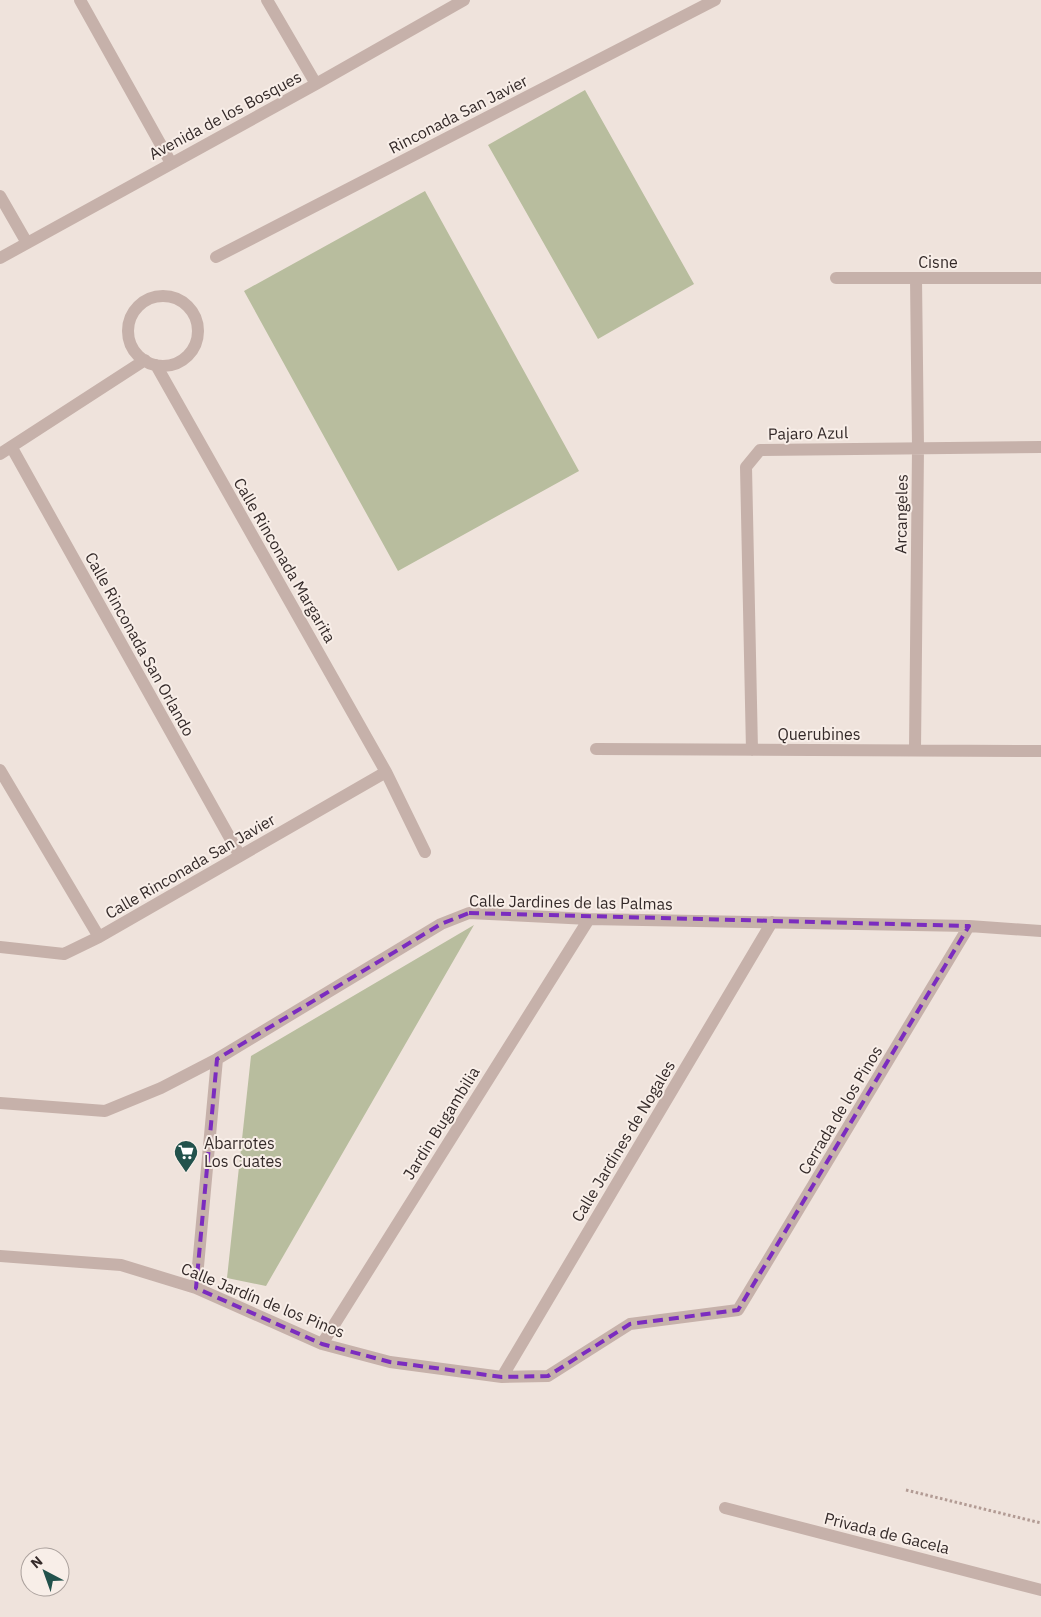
<svg xmlns="http://www.w3.org/2000/svg" width="1041" height="1617" font-family="'IBM Plex Sans',sans-serif">
<rect width="100%" height="100%" fill="#efe3dc"/>
<!-- green -->
<path fill="#b8bd9e" d="M 585,90 L 694,284 L 598,339 L 488,145 Z
M 425,191 L 579,471 L 398,571 L 244,291 Z
M 474,925 L 266,1286 L 227,1278 L 251,1056 Z"/>
<g fill="none" stroke-linecap="round" stroke-linejoin="round">
<!-- path -->
<path stroke="#b29b94" stroke-width="3" stroke-dasharray="2.5 2.5" stroke-linecap="butt" d="M 906,1490 L 1041,1523"/>
<!-- service -->
<path stroke="#c6b1aa" stroke-width="12" d="M 216,257 L 715,0"/>
<!-- minor -->
<path stroke="#c6b1aa" stroke-width="12" d="M 80,0 L 171,163
M 267,0 L 316,84
M 0,196 L 27,243
M 0,258 L 316,84 L 464,0
M 836,278 L 1041,278
M128 331a35 35 0 1 1 70 0a35 35 0 1 1-70 0Z
M 156,365 L 386,772 L 425,852
M 12,448 L 240,856
M 0,454 L 145,360
M 596,749 L 1041,751
M 752,750 L 746,467 L 760,450 L 1041,447
M 915,750 L 918,448 L 916,278
M 0,770 L 99,937
M 0,947 L 64,954 L 99,937 L 386,772
M 0,1103 L 105,1111 L 161,1088 L 217,1059 L 441,924 L 469,913 L 589,919 L 969,926 L 1041,931
M 0,1256 L 121,1265 L 196,1288 L 322,1344 L 390,1362 L 502,1377 L 548,1376 L 630,1324 L 738,1310 L 969,926
M 196,1288 L 217,1059
M 322,1344 L 589,919
M 502,1377 L 772,922
M 725,1508 L 1041,1590"/>
</g>
<!-- marked area -->
<path fill="none" stroke="#7b2cbf" stroke-width="4" stroke-dasharray="10 6" stroke-linejoin="round" d="M 469,913 L 969,926 L 738,1310 L 630,1324 L 548,1376 L 502,1377 L 390,1362 L 322,1344 L 196,1288 L 217,1059 L 441,924 Z"/>
<!-- icons -->
<defs>
<g id="supermarket-pin" transform="scale(1.25)"><path d="M0 17L-7.5 6A9.5 9.5 0 1 1 7.5 6Z" fill="#22524c" stroke="#f8eee8"/><path d="M-6-5.5h2.5l.6 2H6L4.5 2H-2.5L-4.4-4H-6ZM-1.5 3.2a1.3 1.3 0 1 0 .1 0ZM3 3.2a1.3 1.3 0 1 0 .1 0Z" fill="#fff"/></g>
</defs>
<g fill-rule="evenodd">
<use href="#supermarket-pin" x="186" y="1152"/>
</g>
<g text-anchor="middle" stroke-width="4" stroke-linejoin="round" paint-order="stroke">
<!-- street labels -->
<g font-size="16" fill="#342a29" stroke="#f8eee8">
<text transform="translate(458 114) rotate(-27)" y="6">Rinconada San Javier</text>
<text transform="translate(225 115) rotate(-28)" y="6">Avenida de los Bosques</text>
<text x="938" y="268">Cisne</text>
<text transform="translate(808 433) rotate(-1)" y="6">Pajaro Azul</text>
<text transform="translate(901 514) rotate(-89)" y="6">Arcangeles</text>
<text transform="translate(285 560) rotate(60)" y="6">Calle Rinconada Margarita</text>
<text transform="translate(140 644) rotate(61)" y="6">Calle Rinconada San Orlando</text>
<text x="819" y="740">Querubines</text>
<text transform="translate(190 866) rotate(-30)" y="6">Calle Rinconada San Javier</text>
<text transform="translate(571 902) rotate(1)" y="6">Calle Jardines de las Palmas</text>
<text transform="translate(840 1110) rotate(-59)" y="6">Cerrada de los Pinos</text>
<text transform="translate(441 1123) rotate(-58)" y="6">Jardin Bugambilia</text>
<text transform="translate(623 1141) rotate(-59)" y="6">Calle Jardines de Nogales</text>
<text transform="translate(263 1300) rotate(22)" y="6">Calle Jardín de los Pinos</text>
<text transform="translate(887 1533) rotate(14)" y="6">Privada de Gacela</text>
</g>
<!-- poi labels -->
<g font-size="16" fill="#342a29" stroke="#f8eee8" text-anchor="start">
<text x="204" y="1149">Abarrotes<tspan x="204" dy="18">Los Cuates</tspan></text>
</g>
</g>
<!-- north arrow -->
<g transform="translate(45 1572) rotate(319)"><circle r="24" fill="#f8eee8" stroke="#aaa09c"/>
<path d="M0-4L9 19L0 12L-9 19Z" fill="#22524c"/>
<text y="-8" font-size="14" font-weight="bold" text-anchor="middle" fill="#342a29">N</text>
</g>
</svg>
